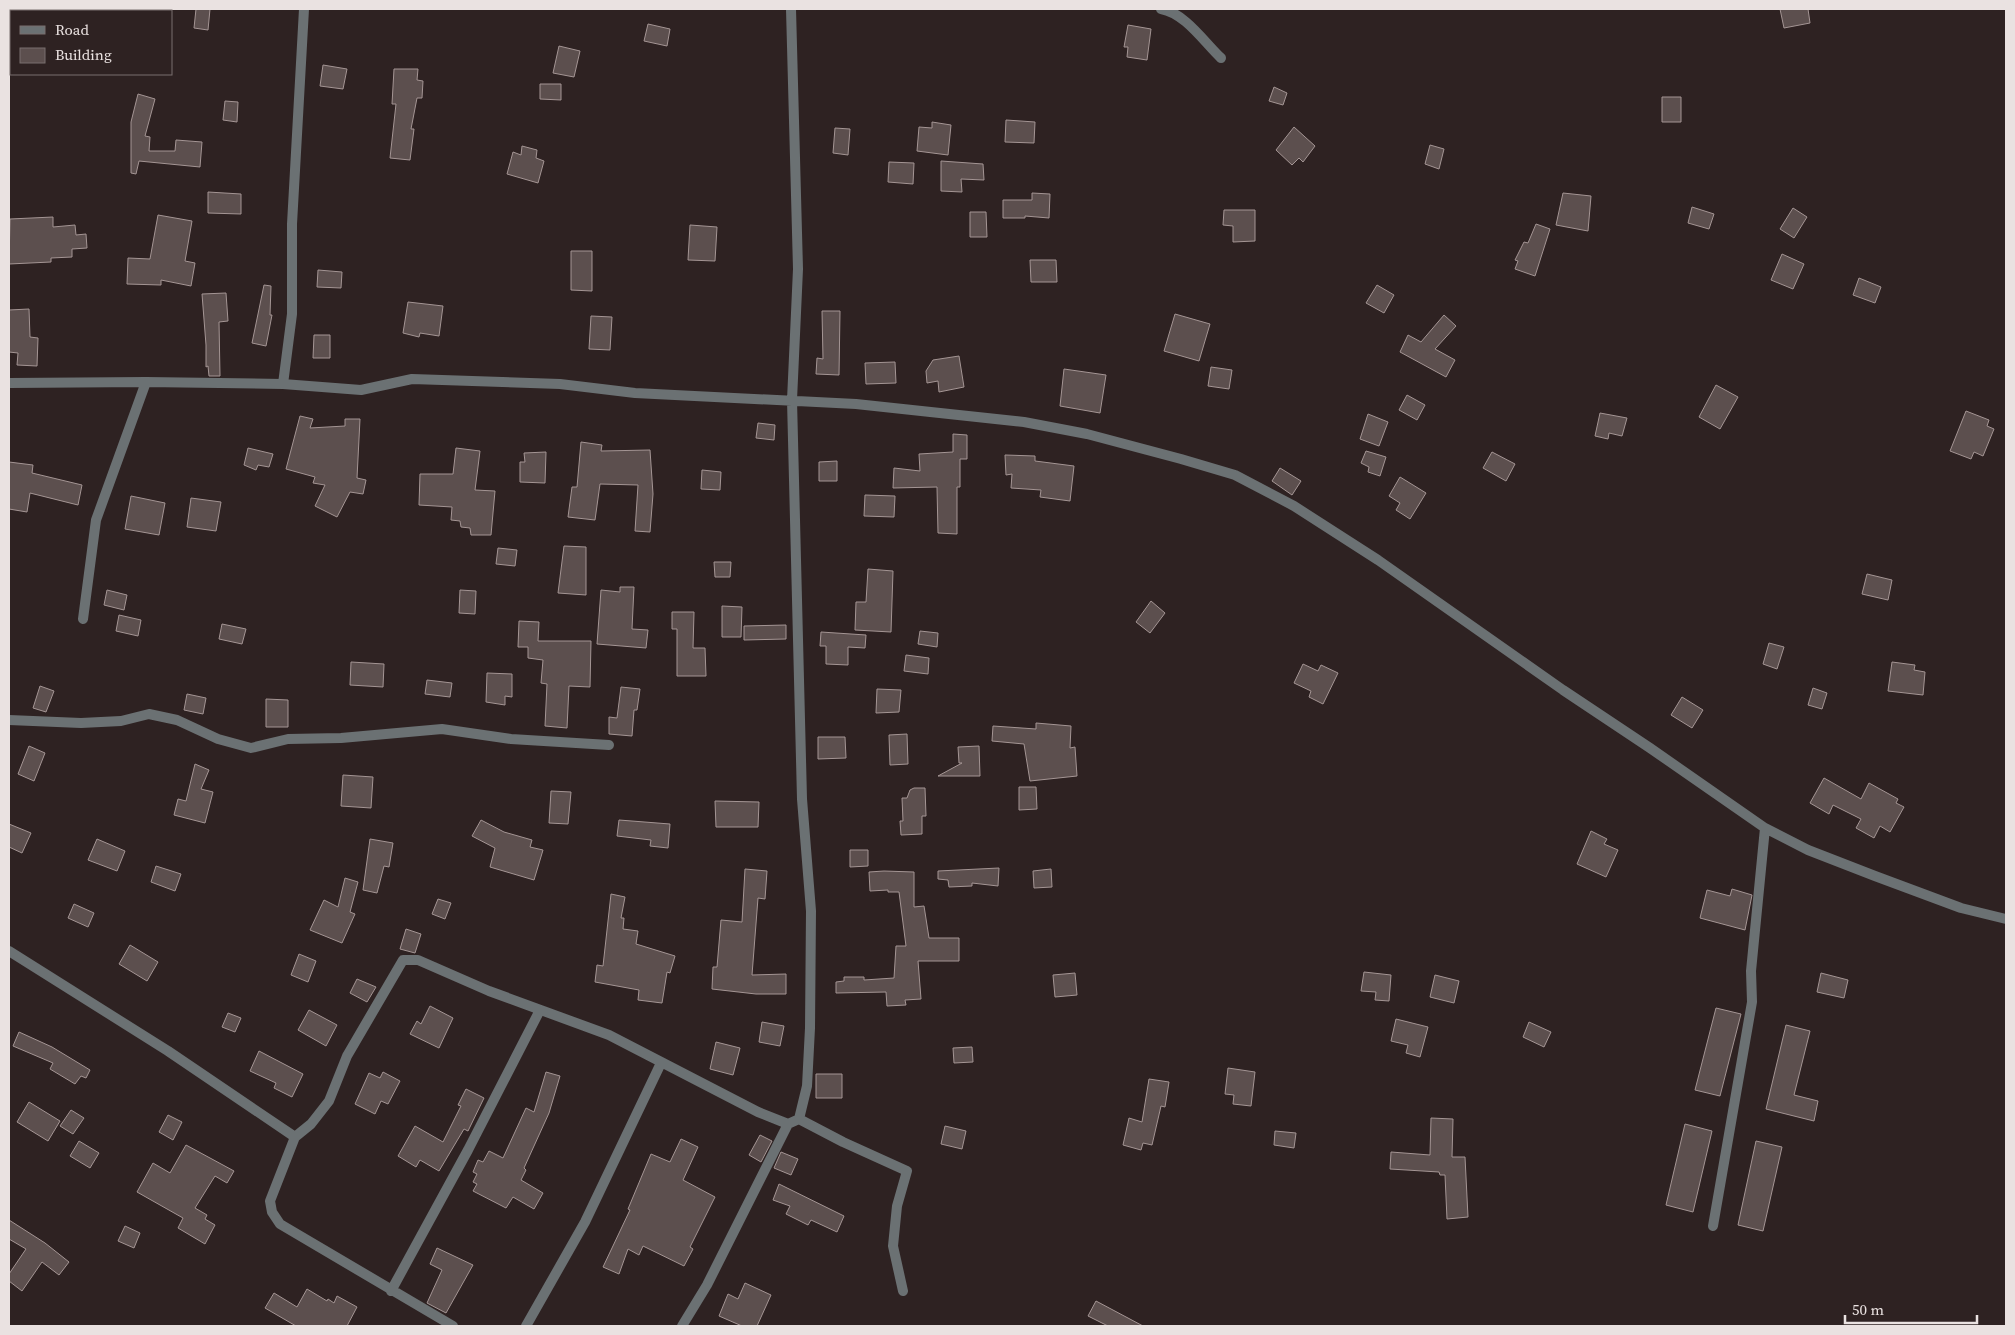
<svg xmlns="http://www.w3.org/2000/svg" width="2015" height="1335" font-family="'Source Serif 4',serif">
<rect width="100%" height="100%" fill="#2e2222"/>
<!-- building -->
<path fill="#5c4f4e" stroke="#a49594" d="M 196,9 L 210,9 L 208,30 L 194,28 Z
M 1780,9 L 1808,9 L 1810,23 L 1784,28 Z
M 648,24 L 670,29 L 667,46 L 644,41 Z
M 1128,25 L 1151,29 L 1147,60 L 1127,57 L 1128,47 L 1124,47 Z
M 559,46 L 580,51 L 574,77 L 553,73 Z
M 323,65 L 347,69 L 343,89 L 320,86 Z
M 394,69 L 418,69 L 417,80 L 423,81 L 422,98 L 417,98 L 411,129 L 414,129 L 410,160 L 390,158 L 396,104 L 392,104 Z
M 540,84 L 561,84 L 561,100 L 540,99 Z
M 1274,87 L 1287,93 L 1283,105 L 1269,101 Z
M 138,94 L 155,99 L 145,136 L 150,137 L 149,151 L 175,151 L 176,140 L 202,142 L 200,167 L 139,161 L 136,174 L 131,173 L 131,122 Z
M 1662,97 L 1681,97 L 1681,122 L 1662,122 Z
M 225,101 L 238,102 L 237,122 L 223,120 Z
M 1006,120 L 1035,122 L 1034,143 L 1005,142 Z
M 932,122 L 951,125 L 948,155 L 917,151 L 919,127 L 932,128 Z
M 1294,127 L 1315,146 L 1303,162 L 1299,158 L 1292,165 L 1276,150 Z
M 835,128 L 850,129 L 848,155 L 833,153 Z
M 1430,145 L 1444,149 L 1439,169 L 1425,164 Z
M 522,146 L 537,150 L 536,158 L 544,161 L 538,183 L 507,174 L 513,152 L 521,155 Z
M 941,161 L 983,164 L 984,180 L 961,179 L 962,192 L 941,191 Z
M 889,162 L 914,163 L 913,184 L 888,182 Z
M 208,192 L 241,194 L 241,214 L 208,213 Z
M 1032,193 L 1050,194 L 1049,218 L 1025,216 L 1025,218 L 1003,218 L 1003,200 L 1032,200 Z
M 1563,193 L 1591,196 L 1588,231 L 1556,225 Z
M 1692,207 L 1714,214 L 1709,229 L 1688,223 Z
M 1793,208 L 1807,217 L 1794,238 L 1780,229 Z
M 1224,210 L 1255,210 L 1255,241 L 1233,242 L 1233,226 L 1223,225 Z
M 970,212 L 986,212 L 987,237 L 970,237 Z
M 158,215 L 192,221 L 185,261 L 195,263 L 191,286 L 161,280 L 161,285 L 127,284 L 128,258 L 150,259 Z
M 53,217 L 53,227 L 75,225 L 76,235 L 86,234 L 87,248 L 72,249 L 72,257 L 51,258 L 51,262 L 9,264 L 10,219 Z
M 1536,224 L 1550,229 L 1535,276 L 1515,269 L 1518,261 L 1515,260 L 1524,242 L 1528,243 Z
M 690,225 L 717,227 L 715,261 L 688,260 Z
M 571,251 L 592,251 L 592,291 L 571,290 Z
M 1782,254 L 1804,264 L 1793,289 L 1771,280 Z
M 1030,260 L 1056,260 L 1057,282 L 1031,282 Z
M 318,270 L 342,272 L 341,288 L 317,287 Z
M 1859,278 L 1881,287 L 1875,303 L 1853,295 Z
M 264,285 L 271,286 L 270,315 L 272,315 L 266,346 L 252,343 Z
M 1377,285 L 1394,295 L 1384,313 L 1366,303 Z
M 226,293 L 228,321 L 219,322 L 220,376 L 209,376 L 208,366 L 206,367 L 206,345 L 202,294 Z
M 408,302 L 443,306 L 439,336 L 420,333 L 419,337 L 403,333 Z
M 29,309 L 30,337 L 38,338 L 37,366 L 17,365 L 18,353 L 9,352 L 9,310 Z
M 822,311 L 840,311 L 839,375 L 816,374 L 817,358 L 823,359 Z
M 1175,314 L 1210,324 L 1199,361 L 1164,351 Z
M 1444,315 L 1456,326 L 1435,349 L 1455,360 L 1446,377 L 1400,352 L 1408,335 L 1421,342 Z
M 591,316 L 612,317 L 610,350 L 589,349 Z
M 314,335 L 330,335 L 330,358 L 313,358 Z
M 959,356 L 964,387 L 939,392 L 938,381 L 927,383 L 926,371 L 933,360 Z
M 895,362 L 896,383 L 866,384 L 865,363 Z
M 1211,367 L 1232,370 L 1229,389 L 1208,386 Z
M 1064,369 L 1106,375 L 1100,413 L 1060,406 Z
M 1716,385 L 1738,397 L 1720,429 L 1699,417 Z
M 1407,395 L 1425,405 L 1417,420 L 1399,410 Z
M 1966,411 L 1989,420 L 1987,426 L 1994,429 L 1983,456 L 1974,452 L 1971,459 L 1950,451 Z
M 1600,413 L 1627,418 L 1622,436 L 1609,433 L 1608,439 L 1595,436 Z
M 1368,414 L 1388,422 L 1379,446 L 1360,439 Z
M 300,416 L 313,419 L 310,428 L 345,426 L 345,419 L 360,419 L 357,478 L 366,480 L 363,494 L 350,492 L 337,517 L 315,506 L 325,485 L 313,483 L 315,477 L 286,469 Z
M 758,423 L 775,425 L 774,440 L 756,438 Z
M 953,434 L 967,435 L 967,459 L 960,459 L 960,487 L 957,487 L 957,534 L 938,533 L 937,487 L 893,488 L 894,468 L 920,471 L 919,454 L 953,452 Z
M 581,442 L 602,445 L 601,451 L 650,450 L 653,494 L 650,532 L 635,531 L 638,485 L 600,484 L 595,520 L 568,517 L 572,487 L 577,487 Z
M 248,448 L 273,454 L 269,467 L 258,465 L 256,470 L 244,465 Z
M 456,448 L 480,451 L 475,490 L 495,491 L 491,535 L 471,535 L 470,528 L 461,527 L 460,521 L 451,520 L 452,507 L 419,505 L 420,474 L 453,474 Z
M 1366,451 L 1386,457 L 1380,476 L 1368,472 L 1369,467 L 1361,463 Z
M 546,452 L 545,483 L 520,482 L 520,462 L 525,462 L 524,453 Z
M 1492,452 L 1515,464 L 1506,481 L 1483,468 Z
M 1005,455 L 1035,456 L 1035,461 L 1074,466 L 1070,501 L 1040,497 L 1041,490 L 1011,488 L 1012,474 L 1006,475 Z
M 837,461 L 837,481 L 819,481 L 819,462 Z
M 9,462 L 33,465 L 32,473 L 82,485 L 78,505 L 30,493 L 27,512 L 9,509 Z
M 1280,468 L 1301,481 L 1292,495 L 1272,481 Z
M 702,470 L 721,472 L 720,490 L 701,489 Z
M 1400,477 L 1426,493 L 1410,519 L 1396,510 L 1400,503 L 1389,496 Z
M 865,495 L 895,496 L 894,517 L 864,516 Z
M 131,496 L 165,503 L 159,535 L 125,529 Z
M 191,498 L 221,502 L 216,531 L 187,527 Z
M 564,546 L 586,547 L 586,595 L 558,593 Z
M 498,548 L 517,550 L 515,566 L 496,564 Z
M 714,562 L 731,562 L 730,577 L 715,577 Z
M 868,569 L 893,571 L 891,632 L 855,630 L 856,602 L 866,602 Z
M 1867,574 L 1892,580 L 1888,600 L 1862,594 Z
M 620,587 L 634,587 L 632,629 L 648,630 L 646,648 L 597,644 L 601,590 L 620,592 Z
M 107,590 L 127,595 L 124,610 L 104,605 Z
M 460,590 L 476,591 L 475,614 L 459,613 Z
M 1151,601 L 1165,613 L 1150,633 L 1136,622 Z
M 722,606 L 742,607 L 741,637 L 722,637 Z
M 672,612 L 694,612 L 693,648 L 705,648 L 706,676 L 677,676 L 677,629 L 672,629 Z
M 119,615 L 141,620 L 138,636 L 116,631 Z
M 519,621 L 539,622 L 538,641 L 591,641 L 590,687 L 569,686 L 567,728 L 545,726 L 547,684 L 541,683 L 543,660 L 528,658 L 528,647 L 518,647 Z
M 222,624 L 246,629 L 242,644 L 219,639 Z
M 786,625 L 786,639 L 744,640 L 744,626 Z
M 920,631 L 938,633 L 937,647 L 918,644 Z
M 821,632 L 866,635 L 865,648 L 848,647 L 848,665 L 826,664 L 826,646 L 820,646 Z
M 1769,643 L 1784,647 L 1777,669 L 1763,664 Z
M 906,655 L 929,658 L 928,674 L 904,671 Z
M 351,662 L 384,664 L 383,687 L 350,685 Z
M 1892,662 L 1915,665 L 1914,670 L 1925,672 L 1923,695 L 1888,691 Z
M 1303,664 L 1318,671 L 1321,665 L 1338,673 L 1323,704 L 1309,697 L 1311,691 L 1294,683 Z
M 487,673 L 512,674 L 512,697 L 505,696 L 505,705 L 486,702 Z
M 427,680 L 452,683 L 450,697 L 425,694 Z
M 40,686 L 54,691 L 46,712 L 33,708 Z
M 621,687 L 640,689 L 637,710 L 634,710 L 632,736 L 609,734 L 609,717 L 617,718 Z
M 1813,688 L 1827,693 L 1822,709 L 1808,705 Z
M 877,689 L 901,690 L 899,712 L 876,713 Z
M 187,694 L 206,698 L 203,714 L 184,710 Z
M 1682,697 L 1703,710 L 1692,728 L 1671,715 Z
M 266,699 L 288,700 L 288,727 L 266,727 Z
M 1036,723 L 1071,726 L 1070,748 L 1075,747 L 1077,776 L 1030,781 L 1024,744 L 992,741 L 993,726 L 1036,729 Z
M 907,734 L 908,764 L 890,765 L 889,735 Z
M 818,737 L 845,737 L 846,758 L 818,759 Z
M 29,746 L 45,753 L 34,781 L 18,774 Z
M 979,746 L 980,776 L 938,776 L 962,763 L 959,763 L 958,747 Z
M 195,764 L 209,770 L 201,789 L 213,792 L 205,823 L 174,815 L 178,799 L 186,801 Z
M 343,775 L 373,777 L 371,808 L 341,806 Z
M 1824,778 L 1861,799 L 1869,783 L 1898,799 L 1896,803 L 1904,807 L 1890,832 L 1880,826 L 1874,838 L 1856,828 L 1861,819 L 1833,805 L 1829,814 L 1810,803 Z
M 1019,787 L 1036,787 L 1037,809 L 1019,810 Z
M 914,788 L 925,788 L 926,816 L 922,816 L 922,834 L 901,835 L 900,821 L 903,821 L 902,798 L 907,798 L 910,790 Z
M 551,791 L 571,792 L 568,824 L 549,823 Z
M 715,801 L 759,802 L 758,827 L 716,827 Z
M 481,820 L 504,832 L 532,840 L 530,847 L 543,850 L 534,880 L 490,867 L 495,848 L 472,836 Z
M 619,820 L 670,824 L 668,848 L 650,846 L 651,840 L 617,836 Z
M 9,824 L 31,833 L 22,853 L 9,847 Z
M 1591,831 L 1607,839 L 1604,844 L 1618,850 L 1606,877 L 1577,864 Z
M 97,839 L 125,851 L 117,871 L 88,860 Z
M 370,839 L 393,843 L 389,867 L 384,866 L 377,893 L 363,890 Z
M 850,850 L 868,850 L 868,866 L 850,867 Z
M 156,866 L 181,874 L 175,891 L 151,882 Z
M 999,868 L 998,886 L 972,883 L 972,886 L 949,887 L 948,880 L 938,879 L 938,871 Z
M 745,869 L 767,871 L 765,899 L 758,898 L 752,975 L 786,974 L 786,994 L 756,994 L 712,989 L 713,967 L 717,967 L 721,920 L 742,922 Z
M 1051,869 L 1052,887 L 1034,888 L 1033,871 Z
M 884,871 L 914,872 L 914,907 L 924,906 L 929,938 L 959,938 L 959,961 L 918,961 L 921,999 L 905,1000 L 906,1005 L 887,1006 L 886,992 L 836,993 L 836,982 L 844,981 L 844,977 L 864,977 L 864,980 L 894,978 L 896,946 L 906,946 L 899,892 L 888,892 L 888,890 L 870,891 L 869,872 Z
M 345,878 L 358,882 L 350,912 L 355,914 L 342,943 L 310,930 L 324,900 L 338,907 Z
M 1732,889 L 1752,895 L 1745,930 L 1700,918 L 1707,890 L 1730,896 Z
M 611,894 L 625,897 L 621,918 L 624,918 L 623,929 L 638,931 L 636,944 L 675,956 L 670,973 L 667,972 L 662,1003 L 638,1000 L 639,990 L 595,982 L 597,965 L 603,966 Z
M 438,899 L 451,903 L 445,919 L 432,914 Z
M 74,904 L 94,913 L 88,927 L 68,918 Z
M 406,929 L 421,934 L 415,953 L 400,949 Z
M 130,945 L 158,962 L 147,981 L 119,964 Z
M 299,954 L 316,961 L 308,982 L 291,975 Z
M 1364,972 L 1391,975 L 1389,1001 L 1375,1000 L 1376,992 L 1361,991 Z
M 1075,973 L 1077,995 L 1055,997 L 1053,975 Z
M 1821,973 L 1848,980 L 1844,998 L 1817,992 Z
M 1435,975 L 1459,981 L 1454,1003 L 1430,997 Z
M 357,979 L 376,987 L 367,1002 L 350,993 Z
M 430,1006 L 453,1018 L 439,1048 L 410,1034 L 417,1021 L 421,1024 Z
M 1716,1008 L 1741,1014 L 1720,1096 L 1695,1090 Z
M 309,1010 L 337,1025 L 326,1046 L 298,1030 Z
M 228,1013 L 241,1018 L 235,1032 L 222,1027 Z
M 1396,1019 L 1428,1027 L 1420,1057 L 1406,1053 L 1408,1045 L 1391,1041 Z
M 762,1022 L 784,1026 L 780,1046 L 759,1042 Z
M 1529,1022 L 1551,1032 L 1544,1047 L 1523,1037 Z
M 1786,1025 L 1810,1031 L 1794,1095 L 1818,1101 L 1814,1121 L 1766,1109 Z
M 19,1032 L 52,1047 L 90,1070 L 86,1078 L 81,1076 L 75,1084 L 50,1069 L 53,1063 L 13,1046 Z
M 716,1042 L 740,1048 L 733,1075 L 710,1069 Z
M 972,1047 L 973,1062 L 954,1063 L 953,1048 Z
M 259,1051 L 303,1074 L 292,1097 L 274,1088 L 276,1083 L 250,1071 Z
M 1228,1068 L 1255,1072 L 1251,1106 L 1233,1104 L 1234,1095 L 1225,1094 Z
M 383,1072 L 400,1081 L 388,1104 L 381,1101 L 375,1114 L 355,1104 L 369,1073 L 380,1078 Z
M 546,1072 L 560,1076 L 549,1113 L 524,1168 L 526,1170 L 521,1180 L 543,1193 L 534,1209 L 513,1197 L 506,1208 L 473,1191 L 477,1184 L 473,1182 L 477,1174 L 473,1172 L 478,1160 L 483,1162 L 489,1151 L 503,1158 L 526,1108 L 534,1112 Z
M 816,1074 L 842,1074 L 842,1098 L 816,1098 Z
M 1149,1079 L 1169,1082 L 1165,1107 L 1161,1106 L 1152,1145 L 1143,1143 L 1141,1150 L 1123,1145 L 1129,1118 L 1142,1122 Z
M 466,1089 L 484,1098 L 468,1131 L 464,1129 L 439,1171 L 420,1160 L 416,1167 L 398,1156 L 415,1126 L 443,1142 L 461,1106 L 458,1105 Z
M 29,1102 L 60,1121 L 48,1141 L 17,1122 Z
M 71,1110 L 84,1118 L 73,1134 L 60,1126 Z
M 168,1115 L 182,1122 L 173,1140 L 159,1132 Z
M 1431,1118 L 1453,1119 L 1452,1157 L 1465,1157 L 1468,1217 L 1447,1219 L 1445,1175 L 1440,1175 L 1439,1172 L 1390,1169 L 1391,1152 L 1430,1155 Z
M 1685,1124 L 1712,1131 L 1693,1212 L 1666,1205 Z
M 945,1126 L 966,1131 L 962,1149 L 941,1144 Z
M 1275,1131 L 1296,1133 L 1294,1148 L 1274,1145 Z
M 760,1135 L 772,1141 L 761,1162 L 749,1155 Z
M 681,1139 L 698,1147 L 683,1180 L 715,1197 L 690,1247 L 693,1249 L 684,1266 L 643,1246 L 639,1255 L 628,1249 L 619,1274 L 603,1267 L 630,1210 L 628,1209 L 651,1154 L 670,1162 Z
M 79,1141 L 99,1153 L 90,1168 L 70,1156 Z
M 1756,1141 L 1782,1147 L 1763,1231 L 1738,1225 Z
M 186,1145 L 234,1171 L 227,1183 L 215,1176 L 195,1208 L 207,1215 L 205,1219 L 215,1225 L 205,1244 L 178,1228 L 183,1218 L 137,1192 L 153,1163 L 170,1173 Z
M 781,1152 L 798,1159 L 791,1175 L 774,1168 Z
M 779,1184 L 844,1216 L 837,1232 L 811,1220 L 808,1225 L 786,1214 L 790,1206 L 773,1200 Z
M 9,1220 L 45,1243 L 69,1262 L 59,1275 L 42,1262 L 22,1291 L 9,1281 L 9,1274 L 26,1249 L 9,1239 Z
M 125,1226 L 140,1233 L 134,1248 L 118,1241 Z
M 437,1248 L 473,1265 L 446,1313 L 427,1303 L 442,1270 L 430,1264 Z
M 745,1283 L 771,1295 L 757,1326 L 742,1326 L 719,1316 L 728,1294 L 738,1299 Z
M 307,1289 L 327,1301 L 328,1299 L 334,1303 L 337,1296 L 357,1307 L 347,1326 L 296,1326 L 265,1308 L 274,1293 L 297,1307 Z
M 1096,1301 L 1143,1326 L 1108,1326 L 1088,1316 Z"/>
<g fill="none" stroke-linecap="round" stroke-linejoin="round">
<!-- minor -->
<path stroke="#6b7173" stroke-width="10" d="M 1161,9 C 1185,13 1204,42 1221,58
M 9,383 L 146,382 L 283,384 L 361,390 L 412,379 L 560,384 L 635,393 L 856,404 L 1024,422 L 1087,434 L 1181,459 L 1235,475 L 1294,506 L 1378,560 L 1563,690 L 1650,748 L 1765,828 L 1808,850 L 1875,876 L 1961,908 L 2006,919
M 283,384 L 292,314 L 292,224 L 304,9
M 83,619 L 96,520 L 146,382
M 9,720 L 81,723 L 121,721 L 149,714 L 177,720 L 218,739 L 251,748 L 288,739 L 341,738 L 442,729 L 511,739 L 609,745
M 9,951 L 168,1051 L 295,1137 L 270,1201 L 272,1212 L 280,1224 L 453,1326
M 799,1119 L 843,1142 L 907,1171 L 897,1206 L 893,1246 L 903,1291
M 295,1137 L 311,1124 L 329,1101 L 347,1056 L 403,960 L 418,960 L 489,991 L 609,1035 L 758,1112 L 788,1124
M 1713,1226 L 1752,1002 L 1751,971 L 1765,828
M 391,1291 L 468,1150 L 540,1010
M 526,1326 L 585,1222 L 661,1063
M 682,1326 L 707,1285 L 788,1124 L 799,1119 L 807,1086 L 810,1028 L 811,911 L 802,799 L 792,400 L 798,269 L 791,9"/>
</g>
<!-- border -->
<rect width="2015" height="1335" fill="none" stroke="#eae2e1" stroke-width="20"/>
<!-- legend -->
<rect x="10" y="10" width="162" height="65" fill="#2e2222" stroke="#796f6e"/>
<rect x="20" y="26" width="25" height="8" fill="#6b7173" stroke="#796f6e"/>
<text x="55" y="35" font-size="15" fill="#eae2e1">Road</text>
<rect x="20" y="48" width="25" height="15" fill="#5c4f4e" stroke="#796f6e"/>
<text x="55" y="60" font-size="15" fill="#eae2e1">Building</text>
<!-- scale -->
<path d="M1845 1315v8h132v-8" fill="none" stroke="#eae2e1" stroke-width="2.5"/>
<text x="1852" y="1315" font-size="15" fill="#eae2e1" stroke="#2e2222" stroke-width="4" paint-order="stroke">50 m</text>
</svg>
